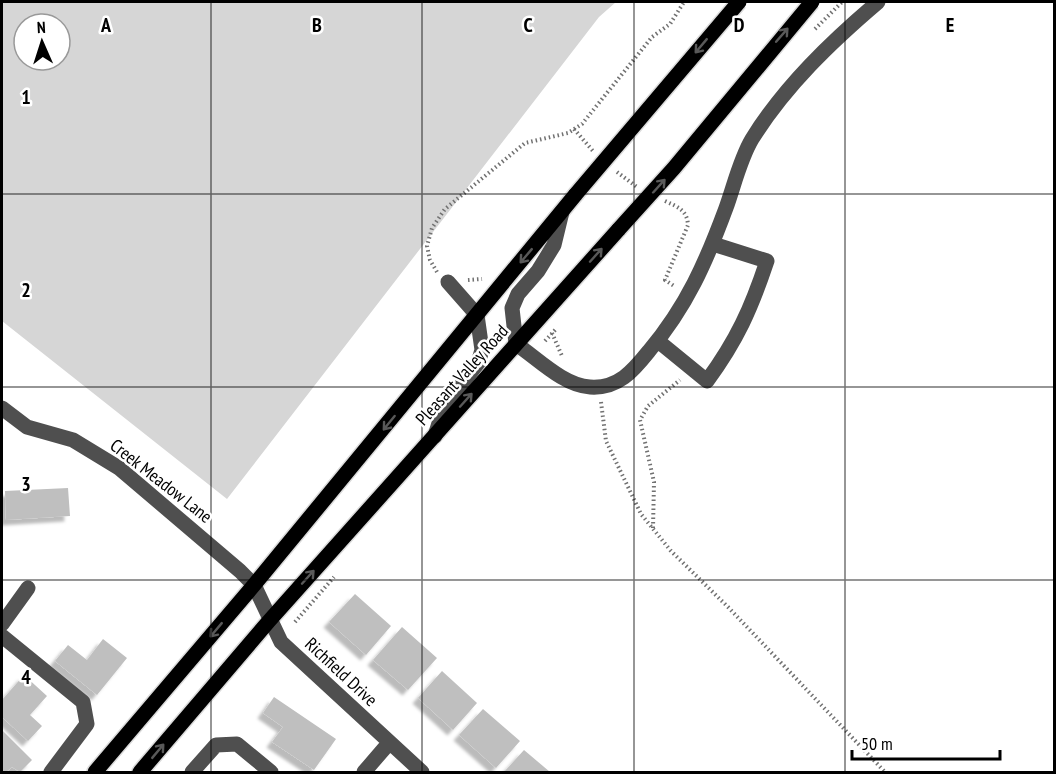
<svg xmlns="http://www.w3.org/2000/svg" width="1056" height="774" font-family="'PT Sans Narrow',sans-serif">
<defs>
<filter id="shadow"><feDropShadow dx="-5.5" dy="5.5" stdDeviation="1.5" flood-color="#0004"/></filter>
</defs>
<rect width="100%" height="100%" fill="#fff"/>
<!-- green -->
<path fill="#d6d6d6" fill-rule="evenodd" d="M 2,2 L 616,2 L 599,17 L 227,499 L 2,321 ZM 24,24 L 60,24 L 60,60 L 24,60 Z"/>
<!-- building -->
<path fill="#bfbfbf" filter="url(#shadow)" d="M 68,488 L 70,516 L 6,520 L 5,491 Z
M 355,594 L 391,626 L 366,655 L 329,622 Z
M 402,627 L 437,658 L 408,690 L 373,660 Z
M 103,639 L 127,658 L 97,695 L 55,661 L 68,645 L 87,660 Z
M 442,671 L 477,703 L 453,730 L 418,698 Z
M 24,675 L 47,696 L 30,715 L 42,726 L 28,741 L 2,717 L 2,700 Z
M 274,697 L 336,739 L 314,770 L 272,742 L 283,727 L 263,713 Z
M 483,709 L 520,741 L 496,768 L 459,735 Z
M 2,730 L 32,760 L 20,772 L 12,767 L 6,772 L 2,772 Z
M 524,750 L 550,772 L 504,772 Z"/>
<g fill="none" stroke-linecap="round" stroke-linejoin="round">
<!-- major casing -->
<g stroke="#dbdbdb" stroke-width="18">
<path id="major" d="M 95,772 L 254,585 L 576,194
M 140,772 L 269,621 L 619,229"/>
</g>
<!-- path -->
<path stroke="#717171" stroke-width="4" stroke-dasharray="1.5 3" stroke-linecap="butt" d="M 574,129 L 593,151
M 617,172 L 637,187
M 665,201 C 678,207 687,210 688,225 L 665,280 L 674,286
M 437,272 L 430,260 L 427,246 L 432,228 L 445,209 L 525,143 L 568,133 L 582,124 L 652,37 L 670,24 L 684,2
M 468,280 L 482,279
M 552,333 L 562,356
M 545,341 L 556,329
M 601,402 L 606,441 L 641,514 L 671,551 L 728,607 L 885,772
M 653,528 L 654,482 L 640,420 L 648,406 L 680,380
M 295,622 L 334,577"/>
<!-- minor -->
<path stroke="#4f4f4f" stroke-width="15" d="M 562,212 L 554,245 L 538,271 L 518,294 L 512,308 L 516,344 C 537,358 564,386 590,387 C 618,389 633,371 649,351 C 687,306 706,262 726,208 C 734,186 740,159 752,139 C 785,86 831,42 878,2
M 658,341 L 707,381 C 737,340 751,309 767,261 L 713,244
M 2,408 L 27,427 L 73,440 L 119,468 L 240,571 L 254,585 L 281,642 L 422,772
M 435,436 L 444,407 L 478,363 L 482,350 L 477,315 L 448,282
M 2,624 L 28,588
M 2,636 L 83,702 L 87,724 L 51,772
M 192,772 L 216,745 L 237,744 L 271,772
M 364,772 L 389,743"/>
<!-- major -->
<use href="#major" stroke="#000" stroke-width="15"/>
<!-- major-bridge casing -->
<g stroke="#dbdbdb" stroke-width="18" stroke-linecap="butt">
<path id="major-bridge" d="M 576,194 L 739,2
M 619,229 L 674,168 L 812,2"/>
</g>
<!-- path-bridge -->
<path stroke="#717171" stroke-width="4" stroke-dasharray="1.5 3" stroke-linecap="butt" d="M 815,29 L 842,2"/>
<!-- major-bridge -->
<use href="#major-bridge" stroke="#000" stroke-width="15"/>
</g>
<!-- one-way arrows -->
<defs><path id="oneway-shaft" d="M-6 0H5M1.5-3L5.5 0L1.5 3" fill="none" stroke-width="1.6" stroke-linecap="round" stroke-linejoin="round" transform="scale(1.5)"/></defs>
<g stroke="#595959">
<use href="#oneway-shaft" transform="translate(782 35) rotate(-49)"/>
<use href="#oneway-shaft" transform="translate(701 46) rotate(130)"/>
<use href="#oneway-shaft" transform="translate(659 186) rotate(-48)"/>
<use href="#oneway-shaft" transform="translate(596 255) rotate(-48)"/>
<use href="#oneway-shaft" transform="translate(526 256) rotate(130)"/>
<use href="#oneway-shaft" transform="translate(466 400) rotate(-48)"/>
<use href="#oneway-shaft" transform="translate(389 423) rotate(129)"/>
<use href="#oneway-shaft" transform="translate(308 577) rotate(-48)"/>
<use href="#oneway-shaft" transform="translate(216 630) rotate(130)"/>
<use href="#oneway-shaft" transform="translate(158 751) rotate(-50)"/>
</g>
<!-- grid -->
<path fill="none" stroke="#000" stroke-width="1.5" stroke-opacity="0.55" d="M 211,2 L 211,772M 422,2 L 422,772M 634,2 L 634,772M 845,2 L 845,772M 2,194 L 1054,194M 2,387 L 1054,387M 2,580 L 1054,580"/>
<g text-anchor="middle" stroke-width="5" stroke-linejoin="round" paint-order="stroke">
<!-- street labels -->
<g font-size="18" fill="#000" stroke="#fff">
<text transform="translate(462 375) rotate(-48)" y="6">Pleasant Valley Road</text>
<text transform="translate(161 481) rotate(38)" y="6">Creek Meadow Lane</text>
<text transform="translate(341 672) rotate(43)" y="6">Richfield Drive</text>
</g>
</g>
<g font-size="20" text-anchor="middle" font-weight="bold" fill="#000" stroke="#fff" stroke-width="5" stroke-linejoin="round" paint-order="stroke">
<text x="106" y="32">A</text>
<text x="317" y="32">B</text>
<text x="528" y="32">C</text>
<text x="739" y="32">D</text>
<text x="950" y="32">E</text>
<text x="26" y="104">1</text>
<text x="26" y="297">2</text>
<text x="26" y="491">3</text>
<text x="26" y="684">4</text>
</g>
<!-- border -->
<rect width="1056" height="774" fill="none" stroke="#000000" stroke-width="6"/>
<!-- north arrow -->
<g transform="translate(42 42) rotate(357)"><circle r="28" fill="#ffffff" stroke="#999999" stroke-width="1.5"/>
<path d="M0-4.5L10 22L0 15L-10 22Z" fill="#000000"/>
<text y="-9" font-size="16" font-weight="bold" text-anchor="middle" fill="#000000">N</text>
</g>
<!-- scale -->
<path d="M852 750v9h148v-9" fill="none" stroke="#000000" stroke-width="3"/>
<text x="861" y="750" font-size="18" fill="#000000" stroke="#ffffff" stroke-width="4.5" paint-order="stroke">50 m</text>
</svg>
